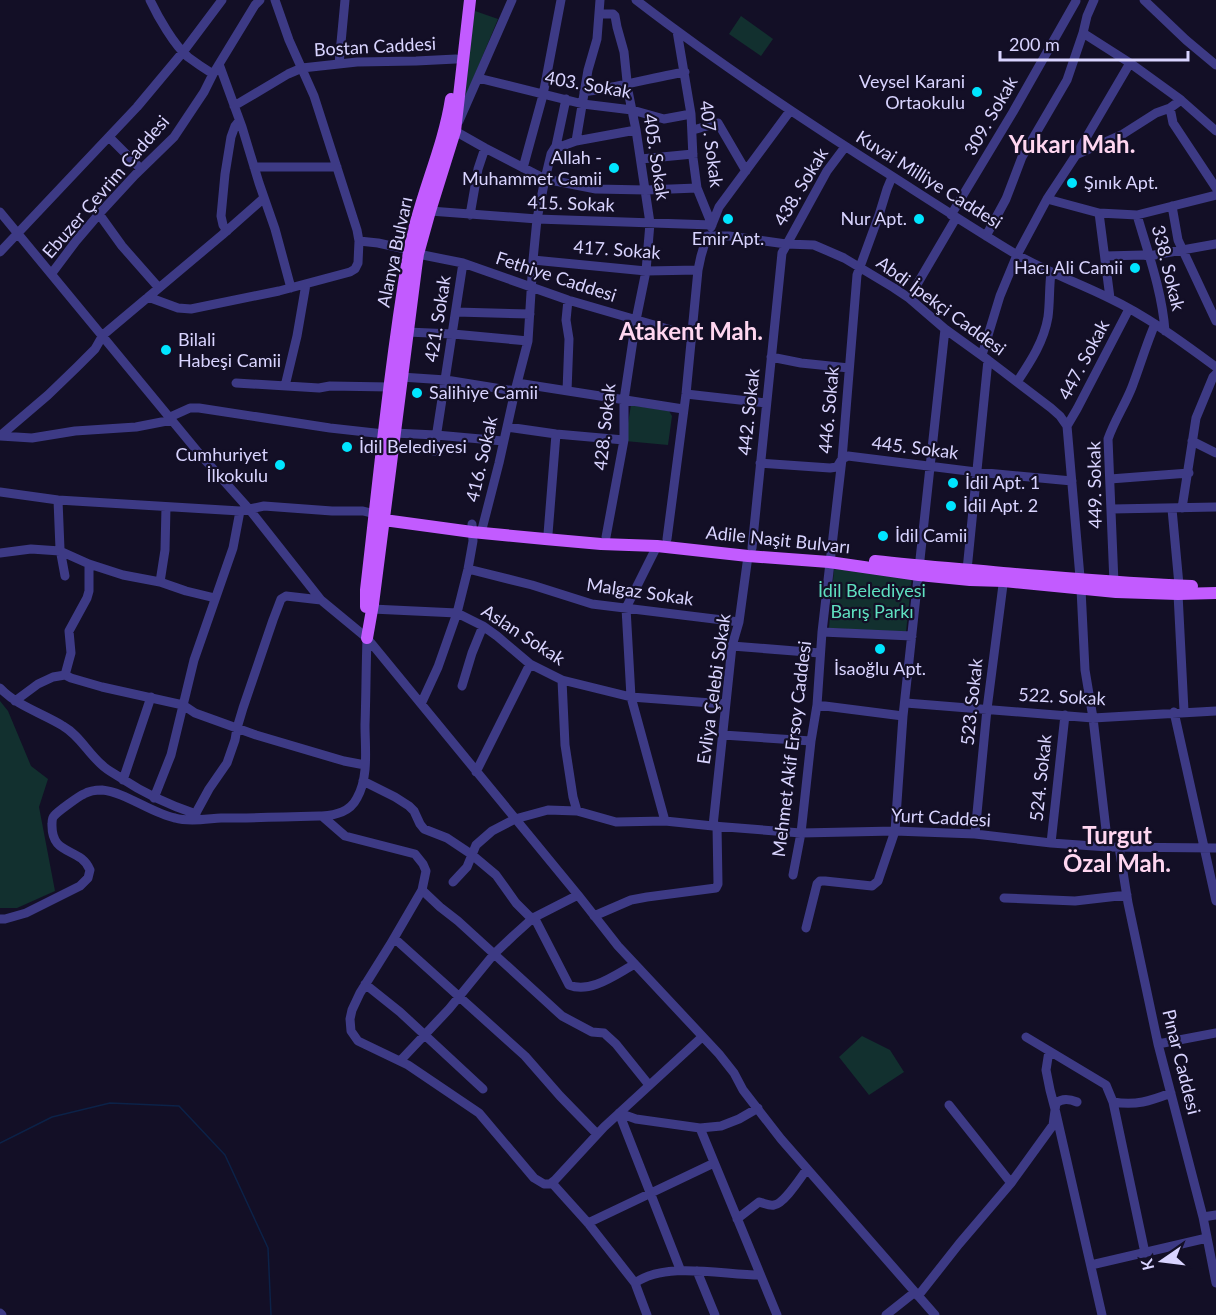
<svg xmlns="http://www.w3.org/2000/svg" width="1216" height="1315" font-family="Lato,sans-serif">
<rect width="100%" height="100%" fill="#130f26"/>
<!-- green -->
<path fill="#12302f" d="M 475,11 L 498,19 L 466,96 L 462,97 Z
M 741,16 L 773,39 L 761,56 L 729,34 Z
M 631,405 L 669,411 L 672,416 L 668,445 L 625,441 Z
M 834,569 L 912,576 L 906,632 L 829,628 Z
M 0,701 L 8,711 L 31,766 L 48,779 L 39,807 L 55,891 L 17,908 L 0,908 Z
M 862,1036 L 890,1050 L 904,1072 L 869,1095 L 839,1057 Z"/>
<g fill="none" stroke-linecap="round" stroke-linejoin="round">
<!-- stream -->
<path stroke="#0c2248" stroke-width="1.5" d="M 0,1143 L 52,1117 L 110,1103 L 179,1106 L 225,1155 L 268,1248 L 271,1315"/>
<!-- minor -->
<path stroke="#3d3a85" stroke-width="9" d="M 150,0 C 158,17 174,45 188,57 C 196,63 205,69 213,74
M 636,0 C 719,64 806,122 895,178 C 934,203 974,229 1014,253 C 1044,271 1077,282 1109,298 C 1147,316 1182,342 1216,367
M 1144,0 L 1186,40 L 1216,65
M 599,14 L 613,14 L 615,16 L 617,27 L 624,52 L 628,91 L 636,130 L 650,223 L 646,271 L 636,320 L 624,400 L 624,440 L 606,537
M 1083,33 L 1130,63 L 1181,100 L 1216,131
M 219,64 L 242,127 L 259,183 L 275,229 L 291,288
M 339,64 L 345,0
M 478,78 L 583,104 L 632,110 L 664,119 L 691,114
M 584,92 C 618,87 651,78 685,72
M 234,106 L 288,74 L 302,68 L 357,62 L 416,61 L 456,59
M 1170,108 L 1173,123 L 1216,188
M 459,121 L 512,0
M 693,130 L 718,123 L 746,171
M 455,131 L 485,148 L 545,179 L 596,189 L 646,190 L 697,188
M 109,137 L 141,169
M 576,141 L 588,70 L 597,39 L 600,0
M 554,149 L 576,141 L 636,130
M 1076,155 L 1123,134 L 1156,113 L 1170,108 L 1181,100
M 641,159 L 693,154
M 254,167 L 337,167
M 523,168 L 543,95 L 561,0
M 1047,199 L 1099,213 L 1137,215 L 1216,195
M 1172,206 L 1178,240 L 1216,321
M 430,211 L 537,219 L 712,225 L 697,188 L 693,158 L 691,114 L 677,31
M 0,212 L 198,452 L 249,509 L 321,600 L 367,638 L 578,895 L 618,946 L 719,1054 L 734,1073 L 743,1090 L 781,1139 L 935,1315
M 1099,213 L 1110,298
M 99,214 L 122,246 L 159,288
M 470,215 L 478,169 L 485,148
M 951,215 L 1013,112 L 1076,1
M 1137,215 C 1148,253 1162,291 1165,331
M 711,227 L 719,207 L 790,111
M 227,231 L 223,225 L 221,216 L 225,174 L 231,137 L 235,126 L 239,121
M 986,236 L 1006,199 L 1022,157 L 1067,80 L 1083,33 L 1087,16 L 1094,0
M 359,241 L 378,243 L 410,250 L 418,254 L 463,263 L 568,300 L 692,336
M 0,252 L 137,107 L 183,52 L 222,0
M 1105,256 L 1143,255 L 1149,256 L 1216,244
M 533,260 L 646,271 L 698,270
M 52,273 L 76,241 L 99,214 L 135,175 L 174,137 L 204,92 L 213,74 L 255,5 L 260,0
M 148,297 L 178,308 L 191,309 L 279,291 L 350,272 L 355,269 L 358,263 L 359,241 L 357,230 L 314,96 L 289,40 L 275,0
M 909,298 L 956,218
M 456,312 L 530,314
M 407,332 L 453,334 L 528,341
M 982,355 L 1000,296 L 1017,255 L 1047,199 L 1076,155 L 1130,63
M 771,357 L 801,363 L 849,368
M 401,377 L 446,380 L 515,391
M 1017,382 C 1031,361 1044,341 1048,317 C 1050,302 1049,287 1051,273
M 236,383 L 319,388 L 330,386 L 390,387
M 517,383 L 683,409
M 285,386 L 297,336 L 306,284
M 567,391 L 569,339 L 566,320 L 568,300
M 686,394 L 766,403
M 170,417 L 190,408 L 199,408 L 330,428 L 384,434
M 1067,426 L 1077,409 L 1129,309
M 507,427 L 556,434 L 624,440
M 394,433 L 436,435 L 503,441
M 0,436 L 48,395 L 77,367 L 95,349 L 103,335 L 222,235 L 264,198
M 0,436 L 32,438 L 75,431 L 136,427 L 172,420
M 1192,441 L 1216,453
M 434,451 L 463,263
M 760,463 L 830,468 L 837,467 L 842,459 L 848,456 L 976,472 L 1072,481
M 1110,479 L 1189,473
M 0,492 L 58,500 L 240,511 L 264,506 L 332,511 L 363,511 L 375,514 L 379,513
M 58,500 L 60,549 L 65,576
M 1182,508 L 1196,418 L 1213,377 L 1216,374
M 1112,509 L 1216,507
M 1172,509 L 1179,585
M 481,533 L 499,463 L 515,391 L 528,341 L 533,260 L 537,219 L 545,179 L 551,154 L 556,146 L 566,99
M 548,534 L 556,434
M 667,539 L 686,394 L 698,270 L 701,256 L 707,236 L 729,236 L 786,244 L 814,245 L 844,258 L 894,288 L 909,298 L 945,329 L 988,360 L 1051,408 L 1060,416 L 1067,426 L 1081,589 L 1085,670 L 1093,718 L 1108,847
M 657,546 L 626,608 L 631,697 L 665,821
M 752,548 L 782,253 L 827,171 L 845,147
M 0,553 L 31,549 L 60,551 L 89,564 L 123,575 L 160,582 L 186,591 L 215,598
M 468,569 L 532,585 L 592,604 L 739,622
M 967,570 L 988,360
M 160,582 L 165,550 L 166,507
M 1114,583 L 1108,439 C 1114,421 1125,405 1132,387 C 1140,366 1146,345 1155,324
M 1178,594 L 1184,711
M 372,609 L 457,613 L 483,626 L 497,636 L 530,664 L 562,680 L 631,697 L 725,704
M 822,632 L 912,636
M 732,646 L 820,653
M 65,675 L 71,653 L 69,631 L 87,598 L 89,591 L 89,564
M 562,680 L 565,745 L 573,797 L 577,811
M 462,686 L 472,653 L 483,626
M 0,688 C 17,706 42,713 63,726 C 79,735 88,753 102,765 C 107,770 115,774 121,778 C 145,794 169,805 196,814
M 15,701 L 38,684 L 53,677 L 65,675 L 71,678 L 102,687 L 183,705 L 195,713 L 256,735 L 344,761 L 365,765
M 906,703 L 1093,718 L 1216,711
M 421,704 L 438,667 L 457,613 L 468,569 L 473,541 L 472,524
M 817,705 L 903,716
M 1174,712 L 1216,901
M 723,735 L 811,741
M 476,772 L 530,664
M 123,780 L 151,697
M 363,781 L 395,797 L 409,806 L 414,811 L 420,824 L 424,829 L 447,838 L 471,854 L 496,875 L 516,903 L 532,919
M 154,798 L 171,755 L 194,660 L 233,548 L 240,511
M 322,816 L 345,836 L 415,854 L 423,864 L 426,871 L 422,890 L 390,945 L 360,993 L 352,1010 L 350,1019 L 351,1031 L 358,1041 L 408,1065 L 479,1113 L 534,1178 L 544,1184 L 550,1184 L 555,1180 L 604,1127 L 702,1037
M 194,819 L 197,811 L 209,789 L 227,763 L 235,740 L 237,728 L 243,708 L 273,620 L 281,599 L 286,596 L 321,600
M 713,826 L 732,646 L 739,622 L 748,556
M 975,834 L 987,709 L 1004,577
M 1051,843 L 1065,715
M 1119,847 L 1128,903 L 1158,1044 L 1203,1217 L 1216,1283
M 793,875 L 801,833 L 811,741 L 817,705 L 822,632 L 842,459 L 857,275 L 879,215 L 887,189 L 892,177
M 453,882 L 467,867 L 476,845 L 492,831 L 515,819 L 548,810 L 577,811 L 616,822 L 665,821 L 713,826 L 801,833 L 895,831 L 975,834 L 1051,843 L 1108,847 L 1216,848
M 422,890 L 440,907 L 458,921 L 562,1016 L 592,1032 L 604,1033 L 616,1044 L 649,1085
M 1004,898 L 1075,901 L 1127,895
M 594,916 L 631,900 L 647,897 L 716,888 L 718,884 L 717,826
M 534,917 L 569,985 C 591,994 616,974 635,964
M 0,919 L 5,919 L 26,913 L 80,886 L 88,878 L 90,870 C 80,846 51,857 52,824 C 52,821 52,818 54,816 C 57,812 79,796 84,794 C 89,791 96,790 102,790 C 125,792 151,813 175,818 C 189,822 206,819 221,818 C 255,818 288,817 322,816 C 336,815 350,812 357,798 C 369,777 365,748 365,725 C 366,696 366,667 367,638
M 806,928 L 817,884 L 820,881 L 825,881 L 872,886 L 878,881 L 895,831 L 903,716 L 945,329
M 394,938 L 525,1056 L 560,1096 L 597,1134
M 365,984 L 400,1012 L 483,1089
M 1026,1037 L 1106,1085 L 1113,1102 L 1145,1253
M 1158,1044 L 1216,1033
M 1049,1051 L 1046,1070 L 1050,1090 L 1055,1109 L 1102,1315
M 400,1061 L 449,1009 L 494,954 L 513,936 L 533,918 L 578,895
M 1113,1102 C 1136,1106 1150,1101 1171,1093
M 949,1105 L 1011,1183
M 619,1113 L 680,1269
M 619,1113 L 636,1119 L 700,1128 L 721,1126 L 739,1119 L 758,1108
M 700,1128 L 777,1315
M 552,1183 L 588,1223 L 635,1283 L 647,1315
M 1203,1217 L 1216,1215
M 737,1219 L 759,1202 C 764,1203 769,1206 774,1205 C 784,1204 801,1177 807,1169
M 588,1223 L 714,1163
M 1091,1265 L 1207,1238
M 697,1271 L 715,1315
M 635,1283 C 666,1261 723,1275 760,1275
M 918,1296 L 959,1244 L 1011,1183 L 1053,1125 L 1056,1103 C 1062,1098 1070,1099 1077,1102
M 0,1313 L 2,1315
M 886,1315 L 915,1292"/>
<!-- major -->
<path stroke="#c25bff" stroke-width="12" d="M 375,514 L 384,520 L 472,532 L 545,539 L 601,544 L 657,546 L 748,556 L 829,562 L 919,575 L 970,580 L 1004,581 L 1116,592 L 1178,594 L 1216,593
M 875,561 C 918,566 960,569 1003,573 C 1066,578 1129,584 1192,586
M 366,607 L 366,590 C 379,478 390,364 409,252 C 418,200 443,151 451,99
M 367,638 L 373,604 L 416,268 L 418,254 L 430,211 L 455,131 L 470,0"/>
</g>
<!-- markers -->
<g fill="#00e5ff" stroke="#130f26" stroke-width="2">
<circle cx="977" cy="92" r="6"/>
<circle cx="614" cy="168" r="6"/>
<circle cx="1072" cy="183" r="6"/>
<circle cx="728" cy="219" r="6"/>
<circle cx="919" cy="219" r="6"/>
<circle cx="1135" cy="268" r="6"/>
<circle cx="166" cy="350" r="6"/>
<circle cx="417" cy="393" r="6"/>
<circle cx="347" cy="447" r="6"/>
<circle cx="280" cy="465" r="6"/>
<circle cx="953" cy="483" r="6"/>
<circle cx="951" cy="506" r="6"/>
<circle cx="883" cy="536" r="6"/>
<circle cx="880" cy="649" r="6"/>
</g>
<g text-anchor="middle" stroke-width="4.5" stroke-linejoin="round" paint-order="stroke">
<!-- street labels -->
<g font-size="18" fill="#d9d4ff" stroke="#130f26">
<text transform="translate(375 47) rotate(-3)" y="6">Bostan Caddesi</text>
<text transform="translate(588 85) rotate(10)" y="6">403. Sokak</text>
<text transform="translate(991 116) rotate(-60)" y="6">309. Sokak</text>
<text transform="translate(711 144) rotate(83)" y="6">407. Sokak</text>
<text transform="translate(656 157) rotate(81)" y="6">405. Sokak</text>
<text transform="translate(929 180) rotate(32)" y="6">Kuvai Milliye Caddesi</text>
<text transform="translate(106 187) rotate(-49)" y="6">Ebuzer Çevrim Caddesi</text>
<text transform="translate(801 187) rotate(-59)" y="6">438. Sokak</text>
<text transform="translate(571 204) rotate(2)" y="6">415. Sokak</text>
<text transform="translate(617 250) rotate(4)" y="6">417. Sokak</text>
<text transform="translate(395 252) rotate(-78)" y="6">Alanya Bulvarı</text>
<text transform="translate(1168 268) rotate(76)" y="6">338. Sokak</text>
<text transform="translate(556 277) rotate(18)" y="6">Fethiye Caddesi</text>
<text transform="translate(941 306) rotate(36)" y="6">Abdi İpekçi Caddesi</text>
<text transform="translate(438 319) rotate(-81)" y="6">421. Sokak</text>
<text transform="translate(1084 360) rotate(-62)" y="6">447. Sokak</text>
<text transform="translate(829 410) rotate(-85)" y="6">446. Sokak</text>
<text transform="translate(749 412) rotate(-84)" y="6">442. Sokak</text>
<text transform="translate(605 427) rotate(-84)" y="6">428. Sokak</text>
<text transform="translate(915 448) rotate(7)" y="6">445. Sokak</text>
<text transform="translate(482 459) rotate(-77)" y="6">416. Sokak</text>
<text transform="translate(1095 485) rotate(-91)" y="6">449. Sokak</text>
<text transform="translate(778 540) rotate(6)" y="6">Adile Naşit Bulvarı</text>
<text transform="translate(640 592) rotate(8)" y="6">Malgaz Sokak</text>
<text transform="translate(523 635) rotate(33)" y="6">Aslan Sokak</text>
<text transform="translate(714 689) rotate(-82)" y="6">Evliya Çelebi Sokak</text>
<text transform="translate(1062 697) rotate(3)" y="6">522. Sokak</text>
<text transform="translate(972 702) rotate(-84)" y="6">523. Sokak</text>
<text transform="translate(792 749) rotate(-83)" y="6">Mehmet Akif Ersoy Caddesi</text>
<text transform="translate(1041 778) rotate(-84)" y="6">524. Sokak</text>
<text transform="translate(941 818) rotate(3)" y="6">Yurt Caddesi</text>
<text transform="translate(1181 1062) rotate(76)" y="6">Pınar Caddesi</text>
</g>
<!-- poi labels -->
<g font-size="18" fill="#d9d4ff" stroke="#130f26" text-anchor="start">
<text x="965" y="88" text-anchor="end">Veysel Karani<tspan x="965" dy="21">Ortaokulu</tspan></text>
<text x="602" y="164" text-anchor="end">Allah -<tspan x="602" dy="21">Muhammet Camii</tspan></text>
<text x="1084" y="189">Şınık Apt.</text>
<text x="907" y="225" text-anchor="end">Nur Apt.</text>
<text x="728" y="245" text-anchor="middle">Emir Apt.</text>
<text x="1123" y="274" text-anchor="end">Hacı Ali Camii</text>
<text x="178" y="346">Bilali<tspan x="178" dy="21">Habeşi Camii</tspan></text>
<text x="429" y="399">Salihiye Camii</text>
<text x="359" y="453">İdil Belediyesi</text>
<text x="268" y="461" text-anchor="end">Cumhuriyet<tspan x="268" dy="21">İlkokulu</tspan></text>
<text x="965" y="489">İdil Apt. 1</text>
<text x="963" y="512">İdil Apt. 2</text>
<text x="895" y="542">İdil Camii</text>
<text x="880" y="675" text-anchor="middle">İsaoğlu Apt.</text>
</g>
<!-- park labels -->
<g font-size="18" fill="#5fe0c0" stroke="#130f26">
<text x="872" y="597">İdil Belediyesi<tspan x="872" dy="21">Barış Parkı</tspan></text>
</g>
<!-- district labels -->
<g font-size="24" font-weight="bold" fill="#ffd6f0" stroke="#130f26">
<text x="1072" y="153">Yukarı Mah.</text>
<text x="691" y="340">Atakent Mah.</text>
<text x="1117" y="844">Turgut<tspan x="1117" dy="28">Özal Mah.</tspan></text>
</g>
</g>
<!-- north arrow -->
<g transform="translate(1162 1261) rotate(256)" stroke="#130f26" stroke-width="4.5" paint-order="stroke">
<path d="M0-4.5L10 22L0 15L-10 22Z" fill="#d9d4ff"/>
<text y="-9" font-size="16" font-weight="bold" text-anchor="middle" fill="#d9d4ff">K</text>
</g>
<!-- scale -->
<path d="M1000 51v9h188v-9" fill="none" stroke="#d9d4ff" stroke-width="3"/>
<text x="1009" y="51" font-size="18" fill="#d9d4ff" stroke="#130f26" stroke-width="4.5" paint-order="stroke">200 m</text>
</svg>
